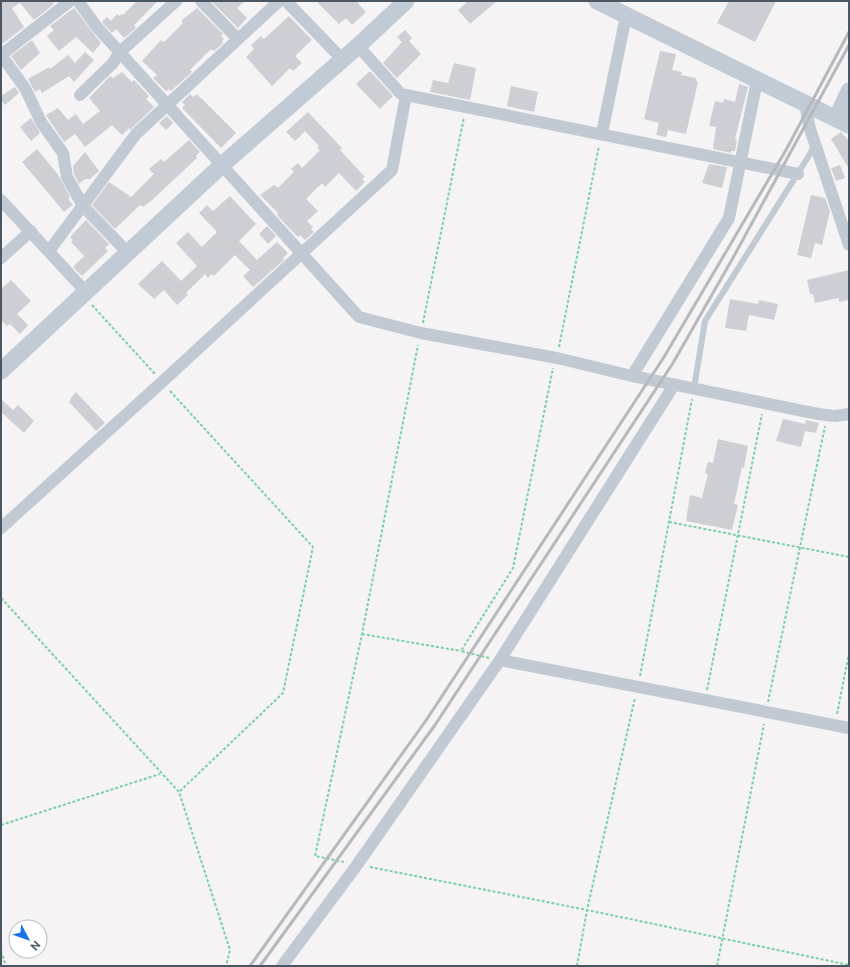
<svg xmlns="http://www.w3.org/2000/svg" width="850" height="967" font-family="'Public Sans',sans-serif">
<rect width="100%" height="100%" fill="#f5f3f3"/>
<!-- building -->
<path fill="#cdcfd5" d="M 1,1 L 52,1 L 54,4 L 34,20 L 20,3 L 12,8 L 24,27 L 1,45 Z
M 137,1 L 158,1 L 134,25 L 136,28 L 124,38 L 116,29 L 112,33 L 102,22 L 107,17 L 111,21 L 117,14 L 119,16 L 122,14 L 123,15 Z
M 211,1 L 245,1 L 237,8 L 247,18 L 238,28 Z
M 316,1 L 356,1 L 366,12 L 352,25 L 346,18 L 339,24 Z
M 468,1 L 497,1 L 470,24 L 458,10 Z
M 729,1 L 776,1 L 755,42 L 717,23 Z
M 74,8 L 101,43 L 93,53 L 76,37 L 59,51 L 47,36 L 54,30 L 50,26 Z
M 197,8 L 223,34 L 221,36 L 224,39 L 222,41 L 223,43 L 214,51 L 211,49 L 190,70 L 192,72 L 171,91 L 169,89 L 166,91 L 153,78 L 157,75 L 142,61 L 161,40 L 164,42 L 183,23 L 181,21 Z
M 289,16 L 312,40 L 295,56 L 302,63 L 293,71 L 290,68 L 272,86 L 246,57 L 254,49 L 251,45 L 261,36 L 264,39 Z
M 405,30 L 412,38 L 409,41 L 421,54 L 397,78 L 383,63 L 402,42 L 397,37 Z
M 32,40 L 40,53 L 21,70 L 11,56 Z
M 660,51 L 676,54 L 672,70 L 682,72 L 681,75 L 696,78 L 696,81 L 698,82 L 686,134 L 668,130 L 666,137 L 656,135 L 659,123 L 644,119 Z
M 85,52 L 94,60 L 74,82 L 69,76 L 42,93 L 40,89 L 35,92 L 28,79 L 49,67 L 50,69 L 68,55 L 75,63 Z
M 454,63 L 476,68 L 470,100 L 430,92 L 433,80 L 448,83 Z
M 370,71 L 393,96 L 380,109 L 356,84 Z
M 122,72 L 132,82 L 134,80 L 149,96 L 146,99 L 154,107 L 130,130 L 129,128 L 122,135 L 112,125 L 85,147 L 75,134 L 64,142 L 46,115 L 58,108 L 68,120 L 76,114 L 83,124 L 100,111 L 89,98 L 110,76 L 113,78 Z
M 739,84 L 748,87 L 735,139 L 737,140 L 735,151 L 731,151 L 731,153 L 713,149 L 716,127 L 709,126 L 715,101 L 723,103 L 724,99 L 735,102 Z
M 511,86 L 538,92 L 534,112 L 507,106 Z
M 15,87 L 19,93 L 5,105 L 1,100 L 1,96 Z
M 190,94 L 193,97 L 197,94 L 236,133 L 221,148 L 182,108 L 185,105 L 182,102 Z
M 308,112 L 342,148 L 340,150 L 365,177 L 362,179 L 365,182 L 356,191 L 339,173 L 325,187 L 322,183 L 306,199 L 318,211 L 307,221 L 313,227 L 311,229 L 314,232 L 305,240 L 300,235 L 298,237 L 287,226 L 277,215 L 278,213 L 260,195 L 274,185 L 278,188 L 294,172 L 291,169 L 298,163 L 302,168 L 320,150 L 317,148 L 319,146 L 305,131 L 295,141 L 286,132 Z
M 167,116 L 173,123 L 166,130 L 159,123 Z
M 31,118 L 40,133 L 31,141 L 20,127 Z
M 841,132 L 849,141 L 849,169 L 831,139 Z
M 189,140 L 200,152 L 196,156 L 197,158 L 151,201 L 143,207 L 140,205 L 115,229 L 92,205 L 109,182 L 131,197 L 154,174 L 149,169 L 161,159 L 164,162 Z
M 37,149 L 59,176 L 70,197 L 68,199 L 73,205 L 64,212 L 22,162 Z
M 85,152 L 99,171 L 90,179 L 85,179 L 79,184 L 74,174 L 73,166 Z
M 709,164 L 727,167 L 722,188 L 702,183 Z
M 840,165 L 845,178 L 836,181 L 831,168 Z
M 811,195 L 825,198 L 830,211 L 822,245 L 815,243 L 811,258 L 797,255 Z
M 230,196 L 256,224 L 239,241 L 257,260 L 277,242 L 288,253 L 283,258 L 284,260 L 253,287 L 243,276 L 250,270 L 235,255 L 214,276 L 212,274 L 208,278 L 205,274 L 186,293 L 188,295 L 177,305 L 164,290 L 154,299 L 153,298 L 138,284 L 162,261 L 181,281 L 197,266 L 176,243 L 188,232 L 202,247 L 217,232 L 199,213 L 207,205 L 213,211 Z
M 86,220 L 109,244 L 105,248 L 108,251 L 82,276 L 73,267 L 84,256 L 71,242 L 73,240 L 70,237 Z
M 267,226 L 276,236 L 268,244 L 259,234 Z
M 849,270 L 849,300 L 839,302 L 839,298 L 815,303 L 813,294 L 810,294 L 807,280 Z
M 11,280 L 31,301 L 17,314 L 28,325 L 20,334 L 10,324 L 7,326 L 1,320 L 1,289 Z
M 730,299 L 758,304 L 759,300 L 778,304 L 774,320 L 749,315 L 746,331 L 725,328 Z
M 76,392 L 105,423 L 96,431 L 69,402 L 71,400 L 70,399 Z
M 1,399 L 13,410 L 18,405 L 34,421 L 24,433 L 1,412 Z
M 783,419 L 805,424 L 806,420 L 819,423 L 816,433 L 805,431 L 801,447 L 776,441 Z
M 718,439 L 748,446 L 744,468 L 742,467 L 734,504 L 738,505 L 732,530 L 686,521 L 690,495 L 702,498 L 708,474 L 705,473 L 708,462 L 713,463 Z"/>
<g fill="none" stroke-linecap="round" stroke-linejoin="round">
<!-- path -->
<path stroke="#7ad0a6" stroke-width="2" stroke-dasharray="3 2" stroke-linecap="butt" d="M 92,305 L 155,374
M 423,323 L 464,117
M 559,347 L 599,146
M 170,391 L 313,547 L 283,693 L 179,792
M 669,522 L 849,557
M 1,598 L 179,792 L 230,950 L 226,966
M 362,634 L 461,651
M 489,658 L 461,651 L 513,568 L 553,368
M 640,676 L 692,399
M 707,690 L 762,414
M 768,702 L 825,426
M 837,714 L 849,653
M 1,825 L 160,774
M 344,862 L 315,856 L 362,634 L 418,345
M 370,867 L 587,910 L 849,965
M 1,951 L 6,966
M 577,966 L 587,910 L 635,698
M 717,966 L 764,724"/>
<!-- lane -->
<path stroke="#c1cad2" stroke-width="6" d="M 694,388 L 705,321 L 810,154 L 814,145"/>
<!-- street -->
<path stroke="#c1cad2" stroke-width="12" d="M 70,1 L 1,55 L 25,88 L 41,122 L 63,153 L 67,177 L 83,206 L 128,253
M 78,1 L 96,26 L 359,317 L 421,333 L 557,358 L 632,376 L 818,414 L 835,416 L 849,414
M 201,1 L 238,39
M 286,1 L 343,60
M 358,46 L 401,94 L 798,174
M 80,95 L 113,63 L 120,52 L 176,1
M 805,104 L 810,129 L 849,245
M 602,133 L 626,16
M 1,200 L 86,292
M 49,251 L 136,134 L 279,1
M 1,258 L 31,231
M 632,376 L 729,218 L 757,81
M 1,528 L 162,382 L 392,170 L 406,95
M 500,660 L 849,728
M 282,966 L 357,865 L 500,660 L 674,385"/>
<!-- secondary -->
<path stroke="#c1cbd6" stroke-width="17" d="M 597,1 L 849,125
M 836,119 L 849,91
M 1,371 L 222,165 L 358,46 L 406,1"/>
<!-- rail -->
<path stroke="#b5b8bd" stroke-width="3" d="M 250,966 L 427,719 L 664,357 L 786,150 L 849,32
M 260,966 L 435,725 L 673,363 L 734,256 L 849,45"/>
</g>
<!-- border -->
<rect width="850" height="967" fill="none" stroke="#4a5661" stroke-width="4"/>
<!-- north arrow -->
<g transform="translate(28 939) rotate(131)"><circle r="19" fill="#ffffff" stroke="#b7bbc0"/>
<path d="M0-3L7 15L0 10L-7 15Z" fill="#1a73e8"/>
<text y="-6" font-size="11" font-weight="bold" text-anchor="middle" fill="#4a5661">N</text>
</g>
</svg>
